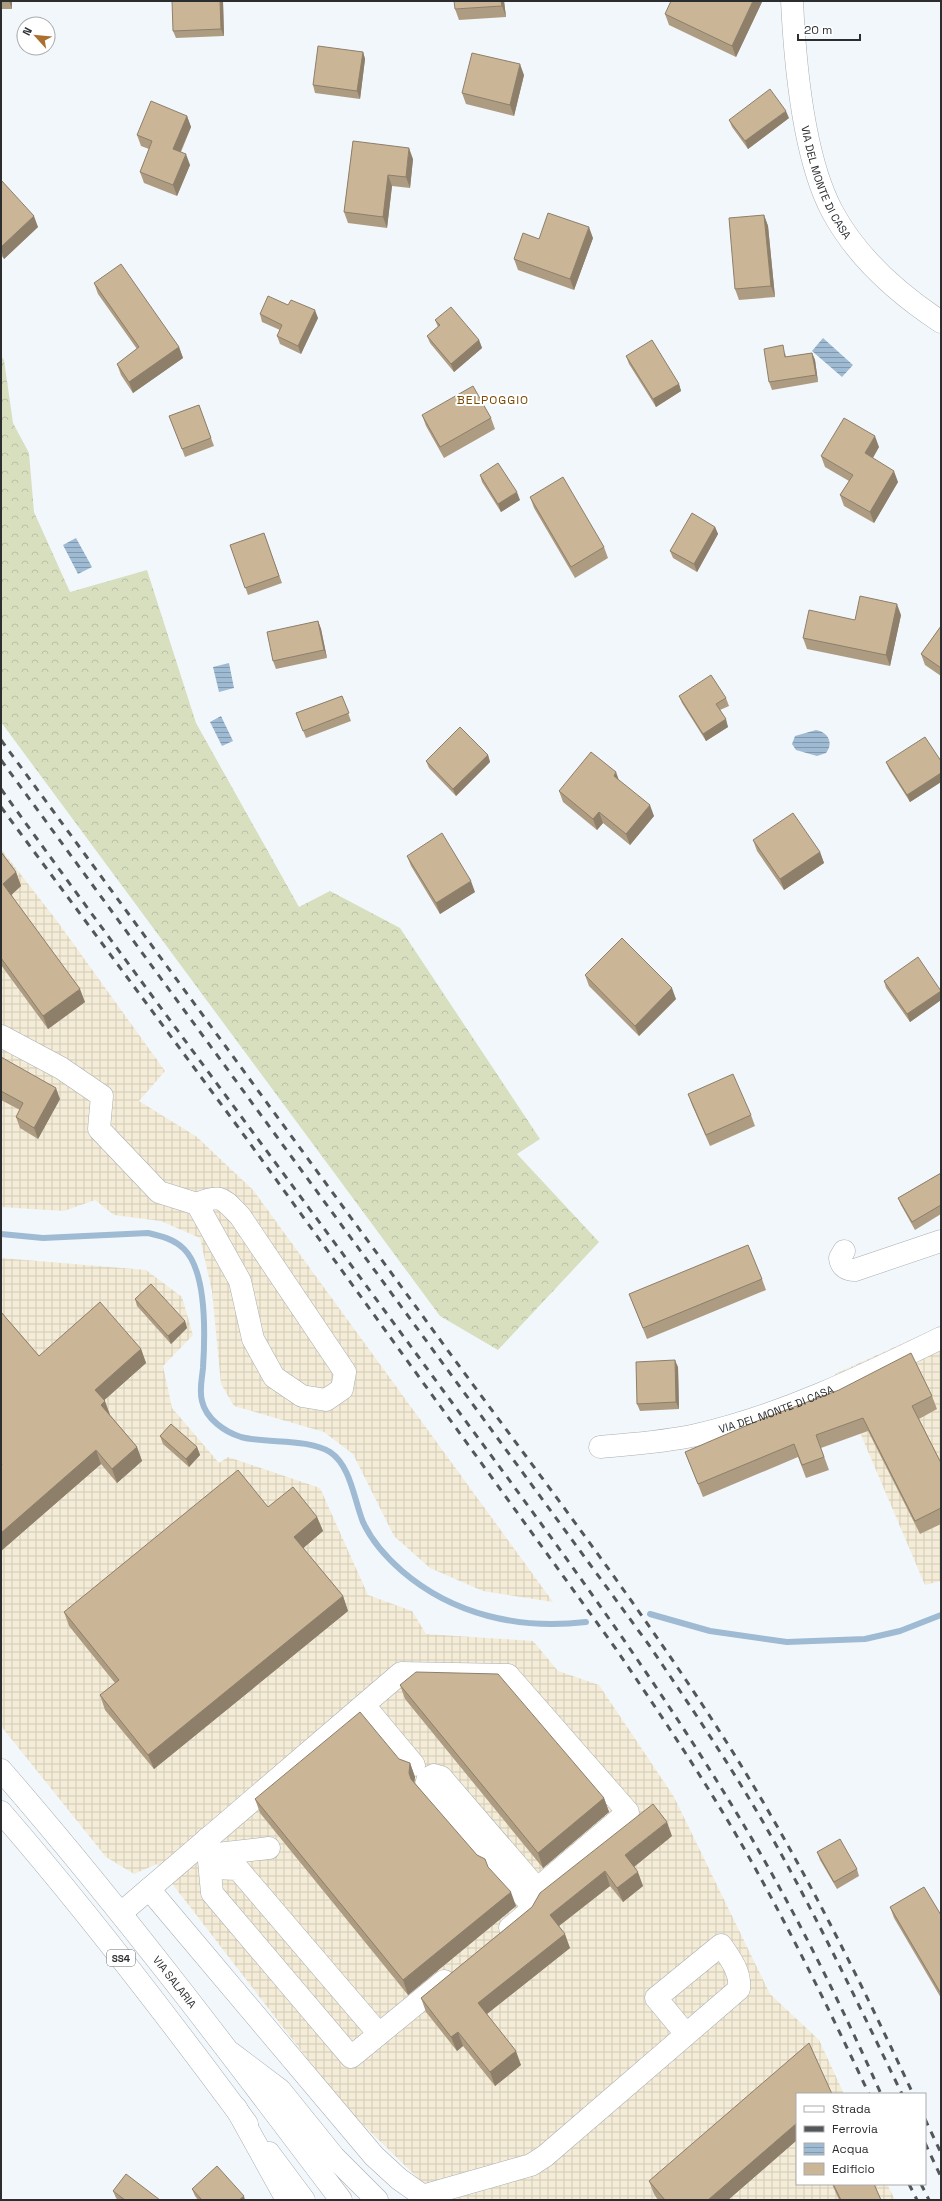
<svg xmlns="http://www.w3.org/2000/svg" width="942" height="2201" font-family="'Space Grotesk',sans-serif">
<defs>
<pattern id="industrial-grid" width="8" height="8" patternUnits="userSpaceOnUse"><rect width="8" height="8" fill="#f4ecd6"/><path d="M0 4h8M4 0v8" fill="none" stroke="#d1cbb8"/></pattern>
<pattern id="forest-crowns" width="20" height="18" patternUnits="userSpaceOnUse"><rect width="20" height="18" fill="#d7dfbf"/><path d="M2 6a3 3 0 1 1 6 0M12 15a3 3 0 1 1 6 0" fill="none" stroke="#b9c0a4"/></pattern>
<pattern id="water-rules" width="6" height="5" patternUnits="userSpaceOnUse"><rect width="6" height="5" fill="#9fbad3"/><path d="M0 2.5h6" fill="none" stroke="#8298ac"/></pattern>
</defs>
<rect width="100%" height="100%" fill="#f2f7fb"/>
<!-- industrial -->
<path fill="url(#industrial-grid)" d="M 1,849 L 57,921 L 165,1071 L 139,1101 L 197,1137 L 253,1190 L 553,1602 L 483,1591 L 430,1568 L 394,1536 L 353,1454 L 324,1432 L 234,1406 L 221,1384 L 212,1291 L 200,1238 L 161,1221 L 114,1215 L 95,1200 L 64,1211 L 1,1207 Z
M 1,1258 L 146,1270 L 182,1297 L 193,1335 L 163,1366 L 172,1408 L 219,1463 L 228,1457 L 320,1488 L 368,1595 L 412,1611 L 426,1634 L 533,1641 L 558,1671 L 599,1685 L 674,1797 L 770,1994 L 819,2040 L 844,2094 L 797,2094 L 797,2184 L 887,2184 L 895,2200 L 459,2200 L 424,2184 L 343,2105 L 157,1864 L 134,1874 L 106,1857 L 1,1726 Z
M 941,1326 L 941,1581 L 925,1585 L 835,1374 Z"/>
<!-- forest -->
<path fill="url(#forest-crowns)" d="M 1,356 L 4,360 L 13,423 L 29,453 L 34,512 L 70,592 L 147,570 L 196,723 L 299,907 L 330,891 L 400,928 L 540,1139 L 517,1154 L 599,1242 L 498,1350 L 440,1316 L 1,722 Z"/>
<!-- water -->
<path fill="url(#water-rules)" d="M 823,338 L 853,365 L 842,377 L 812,351 Z
M 76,538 L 92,567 L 78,574 L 63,545 Z
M 229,663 L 234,688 L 219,692 L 213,667 Z
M 221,716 L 233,741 L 222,746 L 210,722 Z
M 816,730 C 828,732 834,743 826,753 L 817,756 L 796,750 L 792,744 L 795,736 Z"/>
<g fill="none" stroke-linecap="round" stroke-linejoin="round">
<!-- stream -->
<path stroke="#9fbad3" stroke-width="6" d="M 1,1234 L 43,1238 L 148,1233 C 161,1236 174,1239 184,1249 C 207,1272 205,1337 203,1368 C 202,1379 199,1390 202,1401 C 206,1419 225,1432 241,1437 C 267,1444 307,1438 330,1452 C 351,1466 354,1500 363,1522 C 372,1542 386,1557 402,1571 C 453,1615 520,1630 586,1622
M 650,1614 L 710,1631 L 787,1642 L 865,1639 L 900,1631 L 941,1615"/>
<!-- minor casing -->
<g stroke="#a9aeb2" stroke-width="23">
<g id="minor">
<path id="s1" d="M 792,1 C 795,63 803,156 832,211 C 857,258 897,293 941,322"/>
<path d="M 1,1036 L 61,1068 L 102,1096 L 99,1129 L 159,1192 L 197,1204 C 222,1193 223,1199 240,1216 L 345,1372 L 342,1389 L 326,1400 L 302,1396 L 274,1377 L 253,1339 L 240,1281 L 197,1204"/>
<path d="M 844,1251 L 840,1258 C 841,1267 847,1270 855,1270 L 941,1241"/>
<path id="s2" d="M 600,1447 C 632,1444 665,1442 696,1435 C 783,1415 861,1377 941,1338"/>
<path d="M 364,1705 L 414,1765"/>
<path d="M 207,1839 L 212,1893 L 351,2057 L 444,1981"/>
<path d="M 208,1855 L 269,1848"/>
<path d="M 492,1861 L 426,1785 L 428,1778 L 434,1775 L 441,1777 L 539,1891"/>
<path d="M 210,1868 L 238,1869 L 379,2034"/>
<path d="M 502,1873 L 532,1905"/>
<path d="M 149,1889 L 374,2156 L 399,2179 L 429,2200"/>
<path d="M 121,1913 L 401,1673 L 508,1675 L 628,1812 L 543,1884 L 529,1912 L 510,1928"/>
<path d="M 422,2196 L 531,2165 L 545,2156 L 739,1989 C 741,1972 730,1958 721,1945 L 656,1998 L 686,2034"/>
</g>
</g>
<!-- major casing -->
<g stroke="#a9aeb2" stroke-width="23">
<g id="major">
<path id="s3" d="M 1,1770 C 121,1908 231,2054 341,2200"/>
<path d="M 1,1812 C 88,1912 168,2017 247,2124"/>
<path d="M 269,2153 L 304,2200"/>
</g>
</g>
<!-- highway casing -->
<g stroke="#a9aeb2" stroke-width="23">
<path id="highway" d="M 231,2053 L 280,2090 L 334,2157 L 377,2200
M 236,2108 L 287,2200"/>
</g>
<!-- minor -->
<use href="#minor" stroke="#fff" stroke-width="22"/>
<!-- major -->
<use href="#major" stroke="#fff" stroke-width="22"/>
<!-- highway -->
<use href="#highway" stroke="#fff" stroke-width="22"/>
<!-- rail -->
<path stroke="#545759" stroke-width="3" stroke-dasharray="7 7" stroke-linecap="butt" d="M 1,740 C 147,939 293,1138 438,1337 C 530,1463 626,1587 711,1718 C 789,1837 853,1965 913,2094
M 1,760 L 649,1645 C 693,1710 737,1775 775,1843 C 821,1925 861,2010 902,2094
M 1,789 C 146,990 296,1189 442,1389 C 541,1523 641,1657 728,1799 C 786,1893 836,1993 881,2094
M 1,807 L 238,1127 L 616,1649 C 658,1711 700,1773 738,1838 C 786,1921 828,2007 869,2094
M 925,2119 L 941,2153
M 925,2143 L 941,2177
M 909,2184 L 917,2200
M 921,2184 L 929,2200"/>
</g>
<!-- wall -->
<path fill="#ae9c82" d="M 1,1 L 12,1 L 12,9 L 1,9 Z
M 223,1 L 224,36 L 176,38 L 173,31 Z
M 504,1 L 506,17 L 459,20 L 455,9 Z
M 762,2 L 736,57 L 669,25 L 665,14 Z
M 363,52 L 365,59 L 360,99 L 315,93 L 313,85 Z
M 524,75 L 514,116 L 466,104 L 462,93 Z
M 187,116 L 191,127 L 181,152 L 190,165 L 177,196 L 144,183 L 140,172 L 149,149 L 141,146 L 137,135 Z
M 789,118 L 748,149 L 732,127 L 729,120 Z
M 353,141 L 413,159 L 410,188 L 392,186 L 387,228 L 348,223 L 344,212 Z
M 1,180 L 38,227 L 4,259 L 1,255 Z
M 764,215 L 768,226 L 775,297 L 739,300 L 735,289 Z
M 593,238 L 574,290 L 518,270 L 514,259 L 539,239 Z
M 94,283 L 179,347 L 183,358 L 133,393 L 121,375 L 117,364 L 137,349 L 98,294 Z
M 288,305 L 318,318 L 301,354 L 280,344 L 277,336 L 280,330 L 262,322 L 260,314 Z
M 435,320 L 479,340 L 482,348 L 454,372 L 430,343 L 427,336 L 438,327 Z
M 785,353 L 786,357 L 812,353 L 815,360 L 818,382 L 772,390 L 769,382 Z
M 626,356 L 679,384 L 681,391 L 656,407 L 629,364 Z
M 199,405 L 214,446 L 185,457 L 169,416 Z
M 422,415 L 491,418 L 495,429 L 444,458 L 426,426 Z
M 879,447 L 873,458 L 898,482 L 874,523 L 844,506 L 840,495 L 849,481 L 825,467 L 821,456 Z
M 480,475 L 520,500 L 501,512 L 482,482 Z
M 530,497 L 604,547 L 608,558 L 575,578 L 534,508 Z
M 715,527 L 718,534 L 697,572 L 673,558 L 670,551 Z
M 264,533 L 282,583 L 248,595 L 230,545 Z
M 901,615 L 890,666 L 807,649 L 803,638 L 855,620 Z
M 318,621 L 321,629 L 327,658 L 276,669 L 273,661 Z
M 941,626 L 941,676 L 925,665 L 921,654 Z
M 342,696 L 351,721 L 306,738 L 296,713 Z
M 679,696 L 726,698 L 729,706 L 720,710 L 728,727 L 706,741 L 682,703 Z
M 488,755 L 490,762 L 456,796 L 429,768 L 426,761 Z
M 941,761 L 941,782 L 910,802 L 889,769 L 886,762 Z
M 619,780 L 654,816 L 630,845 L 603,823 L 597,830 L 563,802 L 559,791 Z
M 753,840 L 820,852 L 824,863 L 784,890 L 757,851 Z
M 1,852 L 16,872 L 21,886 L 11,895 L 85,1002 L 48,1029 L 1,965 Z
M 407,856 L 475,892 L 440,914 L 411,866 Z
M 585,975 L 676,999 L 639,1036 L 589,986 Z
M 884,981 L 941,990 L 941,1000 L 910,1022 L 886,988 Z
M 1,1057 L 60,1099 L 38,1139 L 20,1128 L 16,1117 L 20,1110 L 1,1100 Z
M 688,1094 L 751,1115 L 755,1126 L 710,1146 L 692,1105 Z
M 941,1173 L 941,1214 L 915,1230 L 901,1205 L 898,1198 Z
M 762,1279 L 766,1290 L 647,1339 L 629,1294 Z
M 135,1299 L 185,1321 L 187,1328 L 171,1344 L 137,1306 Z
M 1,1312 L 39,1356 L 141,1349 L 146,1363 L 104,1400 L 110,1415 L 137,1447 L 142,1461 L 117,1483 L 101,1464 L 1,1551 Z
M 678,1367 L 679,1409 L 640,1411 L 637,1404 Z
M 932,1396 L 937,1409 L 919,1419 L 941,1463 L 941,1524 L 920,1534 L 868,1431 L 821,1448 L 829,1470 L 806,1478 L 798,1457 L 703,1497 L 685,1452 Z
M 160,1436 L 197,1447 L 200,1455 L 189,1467 L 163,1444 Z
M 268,1507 L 317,1517 L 323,1531 L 303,1548 L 343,1596 L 348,1611 L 154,1769 L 105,1710 L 100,1695 L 115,1683 L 69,1626 L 64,1612 Z
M 400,1685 L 604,1798 L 609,1812 L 543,1868 L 405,1699 Z
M 399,1759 L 410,1763 L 415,1777 L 414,1782 L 516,1906 L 408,1995 L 260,1813 L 255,1799 Z
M 672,1836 L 634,1867 L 643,1886 L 623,1902 L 610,1886 L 559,1926 L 570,1948 L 487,2014 L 521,2065 L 495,2086 L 463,2046 L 457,2051 L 426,2012 L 421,1998 L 532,1907 Z
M 817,1852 L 857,1869 L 859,1876 L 837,1889 L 820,1860 Z
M 890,1907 L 941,1915 L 941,1998 L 894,1918 Z
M 797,2094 L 797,2140 L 728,2200 L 658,2200 L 654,2194 L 649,2181 Z
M 832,2184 L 874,2184 L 881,2200 L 839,2200 Z
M 192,2189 L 245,2200 L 198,2200 L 195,2196 Z
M 113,2191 L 160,2200 L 118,2200 L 116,2198 Z"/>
<!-- shaded-wall -->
<path fill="#8d7f6a" d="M 9,1 L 12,1 L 12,9 Z
M 220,1 L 223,1 L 224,36 L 221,29 Z
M 501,1 L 504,1 L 506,17 L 502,6 Z
M 753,1 L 762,1 L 762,2 L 736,57 L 732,46 Z
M 363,52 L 365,59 L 360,99 L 357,91 Z
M 520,64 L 524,75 L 514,116 L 510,105 Z
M 786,111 L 789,118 L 748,149 L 745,141 Z
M 187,116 L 191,127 L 177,159 L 173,149 Z
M 409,148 L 413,159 L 410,188 L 406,177 Z
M 186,154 L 190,165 L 177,196 L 173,185 Z
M 388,175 L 392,186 L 387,228 L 383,217 Z
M 764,215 L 768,226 L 775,297 L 771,286 Z
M 34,216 L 38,227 L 4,259 L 1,249 L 1,247 Z
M 589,227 L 593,238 L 574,290 L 570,279 Z
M 315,310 L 318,318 L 301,354 L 298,346 Z
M 479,340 L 482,348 L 454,372 L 451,364 Z
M 179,347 L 183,358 L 133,393 L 129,382 Z
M 812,353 L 815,360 L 818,382 L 816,375 Z
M 679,384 L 681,391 L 656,407 L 653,399 Z
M 875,436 L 879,447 L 869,464 L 865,453 Z
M 894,471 L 898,482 L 874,523 L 870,512 Z
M 517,492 L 520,500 L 501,512 L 498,504 Z
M 715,527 L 718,534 L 697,572 L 694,564 Z
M 897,604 L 901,615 L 890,666 L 886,655 Z
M 318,621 L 321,629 L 327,658 L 324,650 Z
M 726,719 L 728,727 L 706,741 L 703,734 Z
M 488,755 L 490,762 L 456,796 L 453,789 Z
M 616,772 L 620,783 L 614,776 Z
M 941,773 L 941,782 L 910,802 L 907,795 Z
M 650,805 L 654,816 L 630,845 L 626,834 Z
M 599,812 L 603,823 L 597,830 L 593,819 Z
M 820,852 L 824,863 L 784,890 L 780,879 Z
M 16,872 L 21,886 L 8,898 L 3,884 Z
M 471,881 L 475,892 L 440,914 L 436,903 Z
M 672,988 L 676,999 L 639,1036 L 635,1026 Z
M 80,989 L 85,1002 L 48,1029 L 43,1016 Z
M 941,991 L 941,1000 L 910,1022 L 907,1014 Z
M 56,1088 L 60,1099 L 38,1139 L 34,1128 Z
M 185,1321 L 187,1328 L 171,1344 L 168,1336 Z
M 141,1349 L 146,1363 L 100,1404 L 95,1390 Z
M 675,1360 L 678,1367 L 679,1409 L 676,1402 Z
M 105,1401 L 110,1415 L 106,1419 L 101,1405 Z
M 137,1447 L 142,1461 L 117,1483 L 112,1469 Z
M 197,1447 L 200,1455 L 189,1467 L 186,1459 Z
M 96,1450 L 101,1464 L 1,1551 L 1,1533 Z
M 317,1517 L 323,1531 L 300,1551 L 294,1537 Z
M 343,1596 L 348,1611 L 154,1769 L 148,1755 Z
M 410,1763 L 415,1777 L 414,1787 L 409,1773 Z
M 604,1798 L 609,1812 L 543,1868 L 538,1853 Z
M 667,1822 L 672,1836 L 630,1870 L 625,1855 Z
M 605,1871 L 610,1886 L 555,1929 L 550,1915 Z
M 638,1872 L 643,1886 L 623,1902 L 617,1888 Z
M 511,1892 L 516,1906 L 408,1995 L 403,1980 Z
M 565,1934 L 570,1948 L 483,2017 L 478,2003 Z
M 458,2032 L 463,2046 L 457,2051 L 451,2037 Z
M 516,2051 L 521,2065 L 495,2086 L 490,2072 Z
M 797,2123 L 797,2140 L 728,2200 L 708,2200 Z
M 244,2196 L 245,2200 L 239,2200 Z"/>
<!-- building -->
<path fill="#cab597" stroke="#8d7f6a" d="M 172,1 L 220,1 L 221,29 L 173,31 Z
M 454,1 L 501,1 L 502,6 L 455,9 Z
M 671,1 L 753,1 L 732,46 L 665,14 Z
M 318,46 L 363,52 L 357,91 L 313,85 Z
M 472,53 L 520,64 L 510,105 L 462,93 Z
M 770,89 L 786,111 L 745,141 L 729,120 Z
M 151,101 L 187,116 L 173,149 L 186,154 L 173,185 L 140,172 L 152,141 L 137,135 Z
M 353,141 L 409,148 L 406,177 L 388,175 L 383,217 L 344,212 Z
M 1,180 L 34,216 L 1,247 Z
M 548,213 L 589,227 L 570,279 L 514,259 L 523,233 L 539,239 Z
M 764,215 L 771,286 L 735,289 L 729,218 Z
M 121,264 L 179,347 L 129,382 L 117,364 L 139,347 L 94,283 Z
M 268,296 L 288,305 L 291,300 L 315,310 L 298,346 L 277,336 L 282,325 L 260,314 Z
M 451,307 L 479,340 L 451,364 L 427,336 L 440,325 L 435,320 Z
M 652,340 L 679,384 L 653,399 L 626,356 Z
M 783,345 L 785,357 L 812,353 L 816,375 L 769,382 L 764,349 Z
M 473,386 L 491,418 L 440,447 L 422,415 Z
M 199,405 L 211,438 L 182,449 L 169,416 Z
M 844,418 L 875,436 L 865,453 L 894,471 L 870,512 L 840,495 L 853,475 L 821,456 Z
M 498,463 L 517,492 L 498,504 L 480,475 Z
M 563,477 L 604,547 L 571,567 L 530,497 Z
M 692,513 L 715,527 L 694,564 L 670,551 Z
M 264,533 L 279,576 L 245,588 L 230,545 Z
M 860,596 L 897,604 L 886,655 L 803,638 L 809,610 L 855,620 Z
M 318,621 L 324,650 L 273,661 L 267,632 Z
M 941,626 L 941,668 L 921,654 Z
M 711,675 L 726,698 L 716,704 L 726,719 L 703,734 L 679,696 Z
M 342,696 L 349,713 L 303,731 L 296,713 Z
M 460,727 L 488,755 L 453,789 L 426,761 Z
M 925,737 L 941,761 L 941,773 L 907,795 L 886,762 Z
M 591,752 L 616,772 L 614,776 L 650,805 L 626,834 L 599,812 L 593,819 L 559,791 Z
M 793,813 L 820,852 L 780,879 L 753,840 Z
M 442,833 L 471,881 L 436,903 L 407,856 Z
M 1,852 L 16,872 L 3,884 L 80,989 L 43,1016 L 1,958 Z
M 622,938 L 672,988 L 635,1026 L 585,975 Z
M 918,957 L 941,991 L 907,1014 L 884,981 Z
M 1,1057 L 56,1088 L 34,1128 L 16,1117 L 23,1103 L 1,1091 Z
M 733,1074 L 751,1115 L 706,1135 L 688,1094 Z
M 941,1173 L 941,1205 L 912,1222 L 898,1198 Z
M 748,1245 L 762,1279 L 643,1328 L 629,1294 Z
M 151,1284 L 185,1321 L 168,1336 L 135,1299 Z
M 100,1302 L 141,1349 L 95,1390 L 105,1401 L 101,1405 L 137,1447 L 112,1469 L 96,1450 L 1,1533 L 1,1466 L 2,1464 L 1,1463 L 1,1312 L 39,1356 Z
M 911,1353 L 932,1396 L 912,1406 L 941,1463 L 941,1508 L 915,1521 L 863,1418 L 816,1435 L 824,1457 L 802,1465 L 794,1444 L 698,1484 L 685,1452 L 762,1419 L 839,1390 Z
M 675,1360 L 676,1402 L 637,1404 L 636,1362 Z
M 171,1424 L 197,1447 L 186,1459 L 160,1436 Z
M 238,1470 L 268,1507 L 293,1487 L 317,1517 L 294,1537 L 343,1596 L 148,1755 L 100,1695 L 119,1680 L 64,1612 Z
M 416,1672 L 498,1674 L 604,1798 L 538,1853 L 400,1685 Z
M 360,1712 L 399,1759 L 410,1763 L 409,1773 L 411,1779 L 477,1855 L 485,1859 L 488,1867 L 511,1892 L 403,1980 L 255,1799 Z
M 653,1804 L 667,1822 L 625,1855 L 638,1872 L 617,1888 L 605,1871 L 550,1915 L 565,1934 L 478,2003 L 516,2051 L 490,2072 L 458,2032 L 451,2037 L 421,1998 L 532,1907 L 540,1893 Z
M 840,1839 L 857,1869 L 834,1882 L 817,1852 Z
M 924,1887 L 941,1915 L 941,1991 L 940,1992 L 890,1907 Z
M 809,2043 L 832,2094 L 797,2094 L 797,2123 L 708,2200 L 665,2200 L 649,2181 Z
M 217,2166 L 244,2196 L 239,2200 L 202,2200 L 192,2189 Z
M 126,2174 L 160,2200 L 125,2200 L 113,2191 Z
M 833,2184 L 874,2184 L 881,2200 L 841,2200 Z"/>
<g text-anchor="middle" stroke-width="4" stroke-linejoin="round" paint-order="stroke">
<!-- shield labels -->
<rect fill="#fff" stroke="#6b6c6d" stroke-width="1" x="107" y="1950" width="28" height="16" rx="3"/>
<g font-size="10" font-weight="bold" fill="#2b2d2f">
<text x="121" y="1962">SS4</text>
</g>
<!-- street labels -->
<g font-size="11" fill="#2b2d2f" stroke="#fff">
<text dy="4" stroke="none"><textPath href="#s1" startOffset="186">VIA DEL MONTE DI CASA</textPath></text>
<text dy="4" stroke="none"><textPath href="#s2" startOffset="181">VIA DEL MONTE DI CASA</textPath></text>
<text dy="4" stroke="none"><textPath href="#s3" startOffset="274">VIA SALARIA</textPath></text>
</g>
<!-- neighbourhood labels -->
<g font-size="12" letter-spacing="1" fill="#7c4a05" stroke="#fff">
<text x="493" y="404">BELPOGGIO</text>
</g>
</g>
<!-- border -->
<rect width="942" height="2201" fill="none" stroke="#2b2d2f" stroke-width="4"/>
<!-- legend -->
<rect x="796" y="2093" width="130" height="92" fill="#ffffff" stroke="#aaabac"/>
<rect x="804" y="2106" width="20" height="6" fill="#ffffff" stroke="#aaabac"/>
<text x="832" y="2113" font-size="12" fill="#2b2d2f">Strada</text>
<rect x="804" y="2126" width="20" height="6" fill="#545759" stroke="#aaabac"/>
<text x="832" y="2133" font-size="12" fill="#2b2d2f">Ferrovia</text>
<rect x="804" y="2143" width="20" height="12" fill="url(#water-rules)" stroke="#aaabac"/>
<text x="832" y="2153" font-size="12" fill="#2b2d2f">Acqua</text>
<rect x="804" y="2163" width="20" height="12" fill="#cab597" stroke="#aaabac"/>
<text x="832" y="2173" font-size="12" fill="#2b2d2f">Edificio</text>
<!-- north arrow -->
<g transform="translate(36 36) rotate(297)"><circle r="19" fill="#ffffff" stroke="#aaabac"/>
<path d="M0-3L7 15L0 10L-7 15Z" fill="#aa702f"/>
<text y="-6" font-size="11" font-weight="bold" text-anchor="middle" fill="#2b2d2f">N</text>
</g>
<!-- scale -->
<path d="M798 34v6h62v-6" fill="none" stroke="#2b2d2f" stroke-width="2"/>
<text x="804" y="34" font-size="12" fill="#2b2d2f" stroke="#ffffff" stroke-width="3" paint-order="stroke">20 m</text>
</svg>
